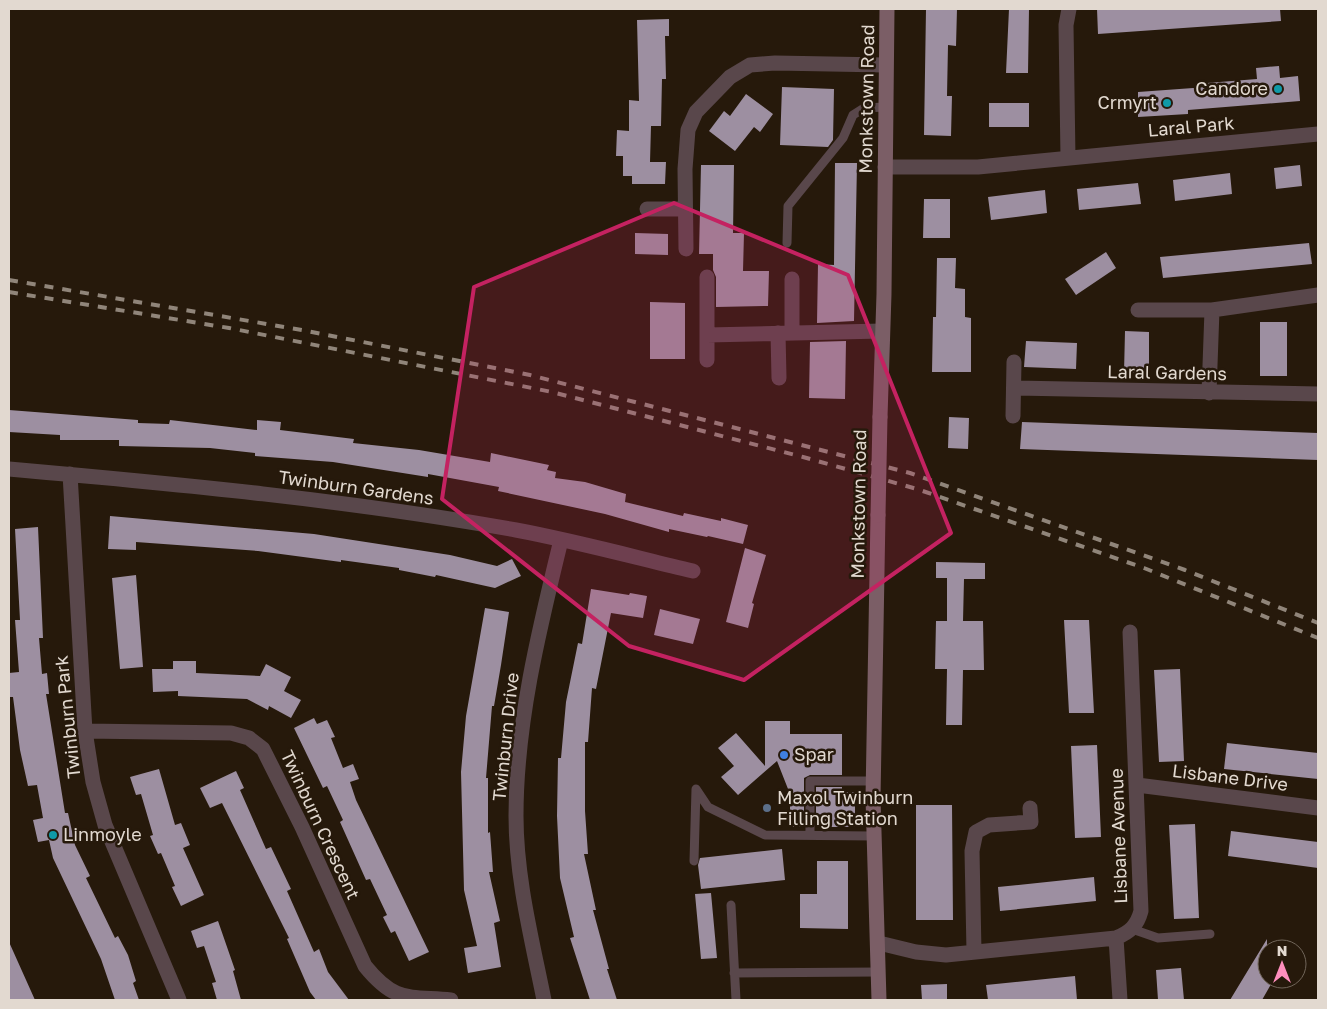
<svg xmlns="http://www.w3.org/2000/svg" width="1327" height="1009" font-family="'Golos Text',sans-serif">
<rect width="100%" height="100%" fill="#26190b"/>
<!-- building -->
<path fill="#9d8fa1" d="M 926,9 L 957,9 L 956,46 L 948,45 L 947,96 L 952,96 L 951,136 L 924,135 Z
M 1009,9 L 1029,9 L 1028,73 L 1006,73 Z
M 1097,9 L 1280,9 L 1281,21 L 1098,34 Z
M 669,19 L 669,36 L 665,36 L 666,79 L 662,79 L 661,126 L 651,126 L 650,162 L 666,162 L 665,184 L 632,184 L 632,176 L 623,176 L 623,156 L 616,156 L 617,130 L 629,131 L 629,100 L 639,101 L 637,20 Z
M 1279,66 L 1280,78 L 1298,76 L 1300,101 L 1188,110 L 1188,114 L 1138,117 L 1138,92 L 1207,87 L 1207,83 L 1257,79 L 1256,68 Z
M 782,87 L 834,89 L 833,140 L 828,147 L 780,145 Z
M 746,94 L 773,114 L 760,132 L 754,127 L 735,151 L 709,131 L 724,111 L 730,116 Z
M 989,103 L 1029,103 L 1029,127 L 989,127 Z
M 835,163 L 857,163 L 854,321 L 817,323 L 818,264 L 834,265 Z
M 701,165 L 734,165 L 733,233 L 744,233 L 743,271 L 769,271 L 768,306 L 716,307 L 716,277 L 713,270 L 713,254 L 699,254 Z
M 1300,165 L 1302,186 L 1276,189 L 1274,168 Z
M 1230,173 L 1232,194 L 1175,201 L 1173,180 Z
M 1138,183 L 1141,204 L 1079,210 L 1077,189 Z
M 1045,190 L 1047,213 L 991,220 L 988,197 Z
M 924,199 L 950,199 L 950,238 L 923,238 Z
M 635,233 L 668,234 L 668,255 L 635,254 Z
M 1309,243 L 1312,264 L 1163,278 L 1160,257 Z
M 1106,252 L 1116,268 L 1076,295 L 1065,279 Z
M 937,258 L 956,258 L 955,288 L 965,289 L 965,317 L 971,318 L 971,372 L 932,372 L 933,317 L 936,317 Z
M 650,302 L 685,303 L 685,359 L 650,359 Z
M 1260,322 L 1287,322 L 1287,376 L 1260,376 Z
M 1125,331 L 1149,332 L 1149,373 L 1124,373 Z
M 846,341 L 845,399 L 809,398 L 810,342 Z
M 1026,341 L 1077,343 L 1076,369 L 1024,367 Z
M 9,410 L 138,420 L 138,423 L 169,424 L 170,420 L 257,430 L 257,420 L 281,422 L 280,430 L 354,439 L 353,443 L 419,450 L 490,462 L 491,453 L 549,465 L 547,470 L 556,472 L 555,478 L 585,482 L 626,494 L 625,502 L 683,516 L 684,513 L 721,521 L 721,518 L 748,525 L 743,544 L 708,536 L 707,537 L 669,529 L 669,532 L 605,514 L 498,491 L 499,487 L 428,474 L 428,477 L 333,462 L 255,456 L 255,453 L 210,448 L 119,446 L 119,440 L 60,440 L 60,435 L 9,432 Z
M 949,417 L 969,418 L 968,449 L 948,448 Z
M 1022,422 L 1318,433 L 1318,460 L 1020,449 Z
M 110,516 L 314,534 L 450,555 L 497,566 L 512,559 L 521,576 L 495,588 L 436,575 L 435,577 L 399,570 L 399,568 L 341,560 L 341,562 L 258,551 L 136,542 L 136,550 L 108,549 Z
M 38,527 L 43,638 L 39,638 L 42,674 L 47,673 L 49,694 L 46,694 L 65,813 L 68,813 L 75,845 L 90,876 L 86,878 L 115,938 L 118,936 L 128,955 L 136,981 L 133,983 L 139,1000 L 115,1000 L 101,959 L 53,858 L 49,840 L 38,842 L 33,820 L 43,818 L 37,785 L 28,786 L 20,750 L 13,697 L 10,697 L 9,673 L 19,672 L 15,620 L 20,620 L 15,529 Z
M 745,548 L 766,555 L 752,603 L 754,604 L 748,628 L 726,622 Z
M 936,562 L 985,563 L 985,579 L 964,579 L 963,621 L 983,621 L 984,670 L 963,670 L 962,725 L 946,725 L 947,669 L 935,669 L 936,621 L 947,621 L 947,578 L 936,578 Z
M 136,575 L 143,667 L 120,669 L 112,578 Z
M 591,589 L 629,595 L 630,593 L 647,596 L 643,618 L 611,613 L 596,689 L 592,688 L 588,742 L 585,742 L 585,811 L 588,854 L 584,854 L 596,910 L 593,910 L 609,969 L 607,969 L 617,1000 L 590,1000 L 570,938 L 574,937 L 560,878 L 557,816 L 558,758 L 561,758 L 566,702 L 578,643 L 582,644 Z
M 485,608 L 509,612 L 501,665 L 494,706 L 492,706 L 486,778 L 488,778 L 488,833 L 490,832 L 493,872 L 489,872 L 500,921 L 494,923 L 501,967 L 468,973 L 464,948 L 477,946 L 464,890 L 461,772 L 466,716 Z
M 660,609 L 700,619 L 693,644 L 654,635 Z
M 1064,620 L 1089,620 L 1094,713 L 1069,713 Z
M 173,661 L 196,661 L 196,673 L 260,676 L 266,664 L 291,677 L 284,691 L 301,700 L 291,718 L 269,706 L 268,710 L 247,699 L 178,696 L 178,691 L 153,692 L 152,669 L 173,669 Z
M 1180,669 L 1184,761 L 1159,762 L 1154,670 Z
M 314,718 L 317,724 L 327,720 L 335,737 L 331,738 L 343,768 L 353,764 L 359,779 L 350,782 L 356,800 L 429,952 L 409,961 L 395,931 L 391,933 L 383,917 L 387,915 L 370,879 L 366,880 L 340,822 L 343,820 L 327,786 L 323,788 L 294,728 Z
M 765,721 L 790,721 L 790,734 L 842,734 L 842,775 L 810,775 L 804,778 L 804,827 L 790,827 L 790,794 L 777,761 L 738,795 L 721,777 L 734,766 L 718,748 L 736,733 L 765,766 Z
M 1227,743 L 1318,753 L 1318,779 L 1224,769 Z
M 1097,745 L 1101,837 L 1075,838 L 1071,746 Z
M 159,769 L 175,825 L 181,823 L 190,845 L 183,848 L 204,895 L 181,906 L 172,887 L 175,886 L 161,853 L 158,854 L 150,836 L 153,835 L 141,794 L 136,795 L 130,777 Z
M 236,771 L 244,788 L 240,790 L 266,849 L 271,847 L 291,889 L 287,891 L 314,952 L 319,949 L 328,972 L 349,1000 L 316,1000 L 310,992 L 287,939 L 289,938 L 222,803 L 210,808 L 200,788 Z
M 816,787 L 842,787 L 842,792 L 855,792 L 855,827 L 816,827 Z
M 916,805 L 952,805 L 953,920 L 916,920 Z
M 1195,824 L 1199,918 L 1174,919 L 1169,825 Z
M 1231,831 L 1318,842 L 1318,868 L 1228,856 Z
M 782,849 L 785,880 L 701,889 L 698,865 L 700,858 Z
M 817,861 L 848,861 L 848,929 L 800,928 L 800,894 L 817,894 Z
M 1094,877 L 1096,901 L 1000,911 L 998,887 Z
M 711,893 L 717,958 L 701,959 L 695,894 Z
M 218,921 L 235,970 L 233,971 L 241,1000 L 217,1000 L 212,983 L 216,982 L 204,946 L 197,948 L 191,931 Z
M 1267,939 L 1267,979 L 1274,979 L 1262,1000 L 1230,1000 Z
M 9,942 L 35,1000 L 9,1000 Z
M 1181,968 L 1184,1000 L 1158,1000 L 1156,970 Z
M 1075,976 L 1077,1000 L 988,1000 L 986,985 Z
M 947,984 L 947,1000 L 922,1000 L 921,985 Z"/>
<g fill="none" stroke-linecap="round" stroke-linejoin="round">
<!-- lane -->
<path stroke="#59474b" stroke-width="9" d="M 787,243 L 788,206 L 843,138 L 853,115 L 864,108 L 885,107
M 810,835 L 810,781 L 873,781
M 694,861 L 696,789 L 708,807 L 765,835 L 874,836
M 731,905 L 736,1000
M 1132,929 L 1158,938 L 1210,934
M 734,973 L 879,972"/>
<!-- street -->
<path stroke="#59474b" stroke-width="15" d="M 1068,158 L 1066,25 L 1069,9
M 885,167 L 978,167 L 1318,134
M 647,209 L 685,209
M 686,249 L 685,169 L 688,130 L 696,112 L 730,77 L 750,65 L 775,63 L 885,65
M 1138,310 L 1212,310 L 1318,295
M 778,333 L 779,378
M 792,333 L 792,279
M 707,335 L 882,331
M 707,360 L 707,277
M 1015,388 L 1318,394
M 1209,393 L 1212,310
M 1013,416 L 1014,362
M 9,469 C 178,484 348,500 516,530 C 575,541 634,557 693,571
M 70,474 L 85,731 L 93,782 L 105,825 L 179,1000
M 85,731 L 231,733 L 249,738 L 263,749 L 302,827 L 365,966 C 395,1003 408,996 451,1000
M 1137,785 L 1318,808
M 1116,938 L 1120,1000
M 879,943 L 916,952 L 946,955 L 1116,938 C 1130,932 1137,926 1141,911 L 1130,632
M 974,952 L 972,851 L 976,832 L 989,825 L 1031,822 L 1030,808
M 544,1000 C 532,940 516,878 516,816 C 516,723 539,630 561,540"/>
<!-- secondary -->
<path stroke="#7b5e66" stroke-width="15" d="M 880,417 L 884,294 L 887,9
M 878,515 L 873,798 L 879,1000"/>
<!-- rail -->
<path stroke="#90857a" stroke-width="4" stroke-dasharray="9 9" stroke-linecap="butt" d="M 9,280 L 302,330 L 530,375 L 910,473 L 1185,570 L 1318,623
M 9,292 L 229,328 L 552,392 L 803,457 L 917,489 L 1144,568 L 1318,638"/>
<!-- secondary-bridge -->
<path stroke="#7b5e66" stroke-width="15" d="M 878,515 L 880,417"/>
</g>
<!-- marked area -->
<path fill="#c42261" fill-opacity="0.2" stroke="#c42261" stroke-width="4" stroke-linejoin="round" d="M 674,203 L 848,275 L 951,533 L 744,680 L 629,646 L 442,499 L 474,287 Z"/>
<!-- markers -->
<g fill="#0f9aa8" stroke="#26190b" stroke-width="2">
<circle cx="1278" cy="89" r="5"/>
<circle cx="1167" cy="103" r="5"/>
<circle cx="53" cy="835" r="5"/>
</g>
<circle fill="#3f7fe0" stroke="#26190b" stroke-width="2" cx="784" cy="755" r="5"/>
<circle fill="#5c6f8a" stroke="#26190b" stroke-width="2" cx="767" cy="808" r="5"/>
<g text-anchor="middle" stroke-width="5" stroke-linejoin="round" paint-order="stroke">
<!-- poi labels -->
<g font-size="18" fill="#e2d9d0" stroke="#26190b" text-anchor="start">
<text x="1268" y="95" text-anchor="end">Candore</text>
<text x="1157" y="109" text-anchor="end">Crmyrt</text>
<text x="794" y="761">Spar</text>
<text x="777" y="804">Maxol Twinburn<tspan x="777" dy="21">Filling Station</tspan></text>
<text x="63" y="841">Linmoyle</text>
</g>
<!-- street labels -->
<g font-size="18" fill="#e2d9d0" stroke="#26190b">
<text transform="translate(867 99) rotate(-89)" y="6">Monkstown Road</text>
<text transform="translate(1191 127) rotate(-5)" y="6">Laral Park</text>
<text transform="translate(1167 373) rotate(1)" y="6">Laral Gardens</text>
<text transform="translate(356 488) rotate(8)" y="6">Twinburn Gardens</text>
<text transform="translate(859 504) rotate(-89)" y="6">Monkstown Road</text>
<text transform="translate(68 717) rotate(-96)" y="6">Twinburn Park</text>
<text transform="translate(506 737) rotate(-84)" y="6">Twinburn Drive</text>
<text transform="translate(1230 778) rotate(7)" y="6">Lisbane Drive</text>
<text transform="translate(320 825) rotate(65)" y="6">Twinburn Crescent</text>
<text transform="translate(1119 836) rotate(-92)" y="6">Lisbane Avenue</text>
</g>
</g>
<!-- border -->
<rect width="1327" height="1009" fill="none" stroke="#e2d9d0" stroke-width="20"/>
<!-- north arrow -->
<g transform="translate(1282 964)"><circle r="24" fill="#26190b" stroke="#71665a"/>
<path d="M0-4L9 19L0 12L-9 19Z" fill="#fe8ebd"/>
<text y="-8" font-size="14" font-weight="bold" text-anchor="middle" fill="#e2d9d0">N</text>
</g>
</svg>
